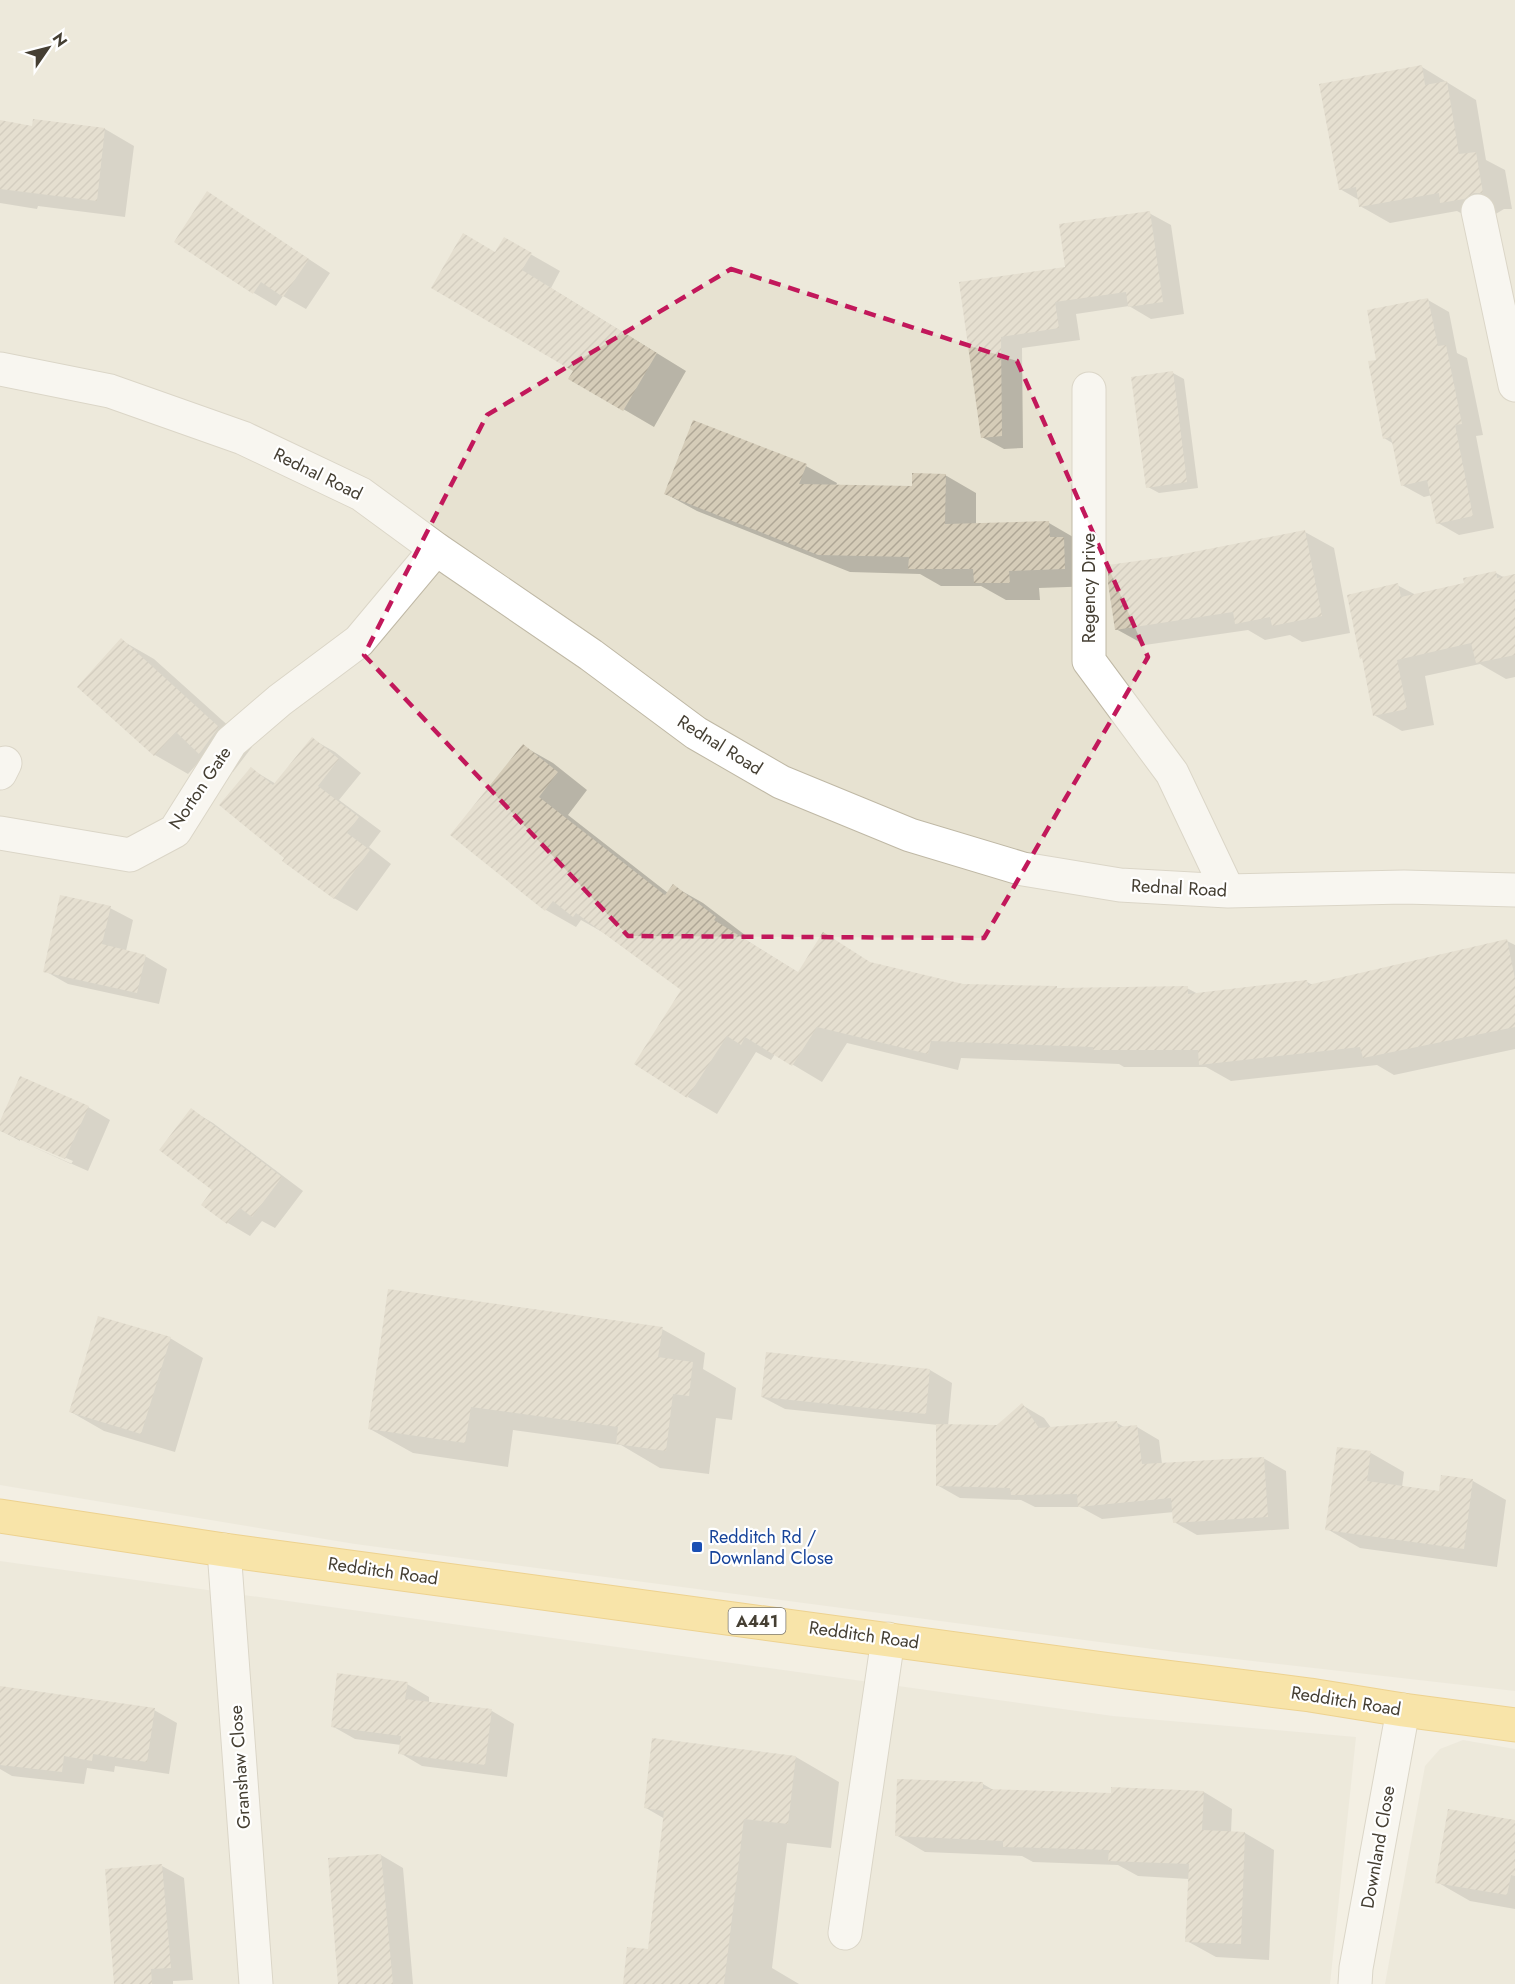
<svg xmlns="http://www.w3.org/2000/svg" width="1515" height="1984" font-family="Jost,sans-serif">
<defs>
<pattern id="building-hatch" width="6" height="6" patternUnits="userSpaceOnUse" patternTransform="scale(1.5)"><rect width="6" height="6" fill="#d5ccb8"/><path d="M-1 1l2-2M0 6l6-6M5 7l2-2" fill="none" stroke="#afa796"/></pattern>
</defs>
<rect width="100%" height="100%" fill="#f3efe3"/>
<!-- residential -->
<path fill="#e7e2d1" d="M 0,0 L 1515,0 L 1515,1691 L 1183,1653 L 355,1544 L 0,1485 Z
M 0,1561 L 1113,1716 L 1356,1737 L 1330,1984 L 0,1984 Z
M 1463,1740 L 1515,1749 L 1515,1984 L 1385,1984 L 1425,1766 L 1440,1749 Z"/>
<!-- shadow -->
<path fill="#0003" d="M 1422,67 L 1476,100 L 1486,160 L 1505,170 L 1512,209 L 1504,209 L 1494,215 L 1472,219 L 1457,211 L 1390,223 L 1360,206 L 1359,200 L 1340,189 Z
M 0,122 L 34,128 L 105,129 L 134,146 L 125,217 L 38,206 L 37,209 L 0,203 Z
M 208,193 L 330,273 L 306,309 L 283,296 L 276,306 L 254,293 Z
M 1149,213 L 1171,225 L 1184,314 L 1151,319 L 1129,306 L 1076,314 L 1080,340 L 1022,348 L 1023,448 L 1004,449 L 982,437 L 961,283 L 1067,268 Z
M 504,239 L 560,271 L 551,288 L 686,371 L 654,427 L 570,378 L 575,370 L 496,253 Z
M 1428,300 L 1449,312 L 1457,353 L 1467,358 L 1483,435 L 1476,436 L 1494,528 L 1459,535 L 1438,523 L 1432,495 L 1424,497 L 1402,485 L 1394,444 L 1384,438 L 1378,361 Z
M 1173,373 L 1184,379 L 1198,488 L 1159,493 L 1148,487 Z
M 806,466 L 837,483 L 836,486 L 913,487 L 945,475 L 976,493 L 976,525 L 1049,523 L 1080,541 L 1096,586 L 1039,588 L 1040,600 L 1006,600 L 981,586 L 941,586 L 920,574 L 850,572 L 697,511 L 666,494 Z
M 1305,532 L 1334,548 L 1350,633 L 1302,642 L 1290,635 L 1265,640 L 1248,630 L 1145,645 L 1116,629 L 1173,557 Z
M 1496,573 L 1505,578 L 1515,575 L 1515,677 L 1506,679 L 1480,664 L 1425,676 L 1434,725 L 1402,731 L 1374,715 L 1397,585 L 1416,595 L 1466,584 Z
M 121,640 L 154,659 L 252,747 L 233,772 L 205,755 L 188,774 L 155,755 L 79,687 Z
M 312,739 L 335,752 L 361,773 L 339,800 L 381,831 L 369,847 L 391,864 L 357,911 L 334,898 L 286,858 L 251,769 L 276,784 Z
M 523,746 L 553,763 L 587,790 L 568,815 L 668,893 L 673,886 L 703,903 L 745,935 L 743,938 L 799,973 L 874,964 L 962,986 L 1056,988 L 1060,990 L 1187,988 L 1198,994 L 1307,982 L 1313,985 L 1507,941 L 1515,945 L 1515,1049 L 1394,1075 L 1377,1065 L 1231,1081 L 1206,1067 L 1124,1067 L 1119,1064 L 961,1058 L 958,1070 L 847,1043 L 822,1082 L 775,1054 L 771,1060 L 756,1052 L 717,1114 L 688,1097 L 683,990 L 604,933 L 581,920 L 576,927 L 546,910 L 452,835 Z
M 110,908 L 133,920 L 126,951 L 145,956 L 167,969 L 159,1004 L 68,984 L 45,971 Z
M 88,1107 L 110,1120 L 88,1171 L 20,1141 L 71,1164 L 73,1161 L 20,1138 L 20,1141 L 0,1130 L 0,1125 Z
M 191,1110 L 213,1123 L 303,1191 L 275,1228 L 262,1221 L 250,1236 L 228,1223 L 203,1205 L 214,1190 Z
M 662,1329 L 705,1353 L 703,1369 L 736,1388 L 732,1420 L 716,1418 L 709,1474 L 660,1468 L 621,1445 L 513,1430 L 508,1467 L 413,1453 L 370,1429 Z
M 170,1338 L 203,1358 L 175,1452 L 104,1431 L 71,1412 Z
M 767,1354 L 930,1370 L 952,1383 L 948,1426 L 998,1426 L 1022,1405 L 1044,1418 L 1052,1429 L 1117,1423 L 1126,1428 L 1137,1427 L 1159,1440 L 1162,1464 L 1263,1458 L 1286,1471 L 1289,1529 L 1197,1535 L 1174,1522 L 1174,1512 L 1102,1519 L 1080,1507 L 1035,1507 L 1021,1500 L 960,1498 L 937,1485 L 938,1425 L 785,1409 L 762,1397 Z
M 1338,1448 L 1371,1453 L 1404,1472 L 1402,1487 L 1440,1492 L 1442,1477 L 1473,1481 L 1506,1500 L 1497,1567 L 1360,1548 L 1327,1529 Z
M 407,1684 L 429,1697 L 429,1703 L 492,1711 L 514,1724 L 507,1777 L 422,1766 L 400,1753 L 401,1745 L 355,1739 L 332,1726 Z
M 0,1688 L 154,1710 L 177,1723 L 169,1774 L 115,1766 L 114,1772 L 87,1768 L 84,1784 L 12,1776 L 0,1769 Z
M 654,1740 L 796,1757 L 839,1782 L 831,1848 L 787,1843 L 772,1968 L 799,1984 L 624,1984 L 649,1951 L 665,1819 L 646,1808 Z
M 983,1784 L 995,1791 L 1112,1795 L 1204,1792 L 1232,1809 L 1231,1833 L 1245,1833 L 1274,1850 L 1269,1960 L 1216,1957 L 1187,1941 L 1189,1879 L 1138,1876 L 1118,1865 L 1033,1862 L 1022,1856 L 925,1852 L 896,1835 Z
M 1515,1822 L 1515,1909 L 1470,1901 L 1437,1882 Z
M 381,1855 L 403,1868 L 413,1984 L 339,1984 Z
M 162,1866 L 184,1878 L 193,1980 L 173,1981 L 173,1984 L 116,1984 Z"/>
<!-- building -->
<path fill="url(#building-hatch)" d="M 1422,65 L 1425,85 L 1447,81 L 1459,154 L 1476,152 L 1483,193 L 1474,193 L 1464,199 L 1440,203 L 1439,193 L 1359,207 L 1356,187 L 1339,190 L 1319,84 Z
M 33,119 L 105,128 L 97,201 L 0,189 L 0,120 L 32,126 Z
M 207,191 L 309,259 L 283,297 L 261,282 L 253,294 L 174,242 Z
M 1150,211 L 1163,302 L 1128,307 L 1126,292 L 1055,302 L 1059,328 L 1001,337 L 1002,436 L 981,438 L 959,282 L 1065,267 L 1059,224 Z
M 463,233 L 495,252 L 504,237 L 532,253 L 522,270 L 657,353 L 623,411 L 568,379 L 573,371 L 431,288 Z
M 1428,298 L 1438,346 L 1446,345 L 1462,424 L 1455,425 L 1473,516 L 1436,524 L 1427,480 L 1401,486 L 1391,437 L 1383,439 L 1368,361 L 1376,360 L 1367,310 Z
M 1173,371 L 1187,482 L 1146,488 L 1131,377 Z
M 693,420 L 807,464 L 799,484 L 912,486 L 912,473 L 946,474 L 945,524 L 1049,521 L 1050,537 L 1064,537 L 1065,569 L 1009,571 L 1010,583 L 974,583 L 973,569 L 908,569 L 909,557 L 818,555 L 664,494 Z
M 1305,530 L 1322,616 L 1272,626 L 1270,617 L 1235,624 L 1233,612 L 1115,630 L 1108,583 L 1108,565 L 1173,556 Z
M 1496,571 L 1497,578 L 1515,574 L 1515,655 L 1476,663 L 1471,643 L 1397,660 L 1407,709 L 1373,716 L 1362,658 L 1360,659 L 1347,595 L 1398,583 L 1401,597 L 1464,583 L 1463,578 Z
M 121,638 L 219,727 L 199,754 L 176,732 L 154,756 L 77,687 Z
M 312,737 L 339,759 L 318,786 L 359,817 L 347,833 L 370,850 L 334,899 L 282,861 L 284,858 L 219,805 L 251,767 L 273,785 Z
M 523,744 L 558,772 L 539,797 L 665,895 L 673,884 L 716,917 L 714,920 L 798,972 L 823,932 L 870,962 L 963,984 L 1057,986 L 1057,988 L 1188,986 L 1188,994 L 1307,980 L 1308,985 L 1507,939 L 1515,979 L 1515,1027 L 1363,1058 L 1360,1047 L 1199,1065 L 1198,1050 L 1093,1050 L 1093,1047 L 931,1041 L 928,1054 L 817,1027 L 792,1066 L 745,1037 L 741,1045 L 727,1036 L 687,1098 L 634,1064 L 681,990 L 576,913 L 573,917 L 553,901 L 545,911 L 450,835 Z
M 60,895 L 111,906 L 102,944 L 146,955 L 137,993 L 43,972 Z
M 20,1076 L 89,1106 L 65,1159 L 0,1131 L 0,1121 Z
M 191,1108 L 282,1177 L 252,1217 L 240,1208 L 227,1224 L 201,1205 L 212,1190 L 159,1150 Z
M 388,1289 L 663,1327 L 658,1357 L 693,1362 L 689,1396 L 673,1394 L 666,1451 L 616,1444 L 618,1427 L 471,1407 L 465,1443 L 368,1429 Z
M 98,1316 L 171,1337 L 141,1434 L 69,1412 Z
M 766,1352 L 930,1369 L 926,1414 L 761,1397 Z
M 1022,1403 L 1039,1428 L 1117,1421 L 1118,1427 L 1137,1425 L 1142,1464 L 1264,1457 L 1268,1517 L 1173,1523 L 1171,1498 L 1078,1507 L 1077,1494 L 1011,1495 L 1010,1488 L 936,1486 L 936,1424 L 997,1425 Z
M 1337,1447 L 1371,1451 L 1367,1481 L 1439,1491 L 1441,1475 L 1473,1479 L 1464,1549 L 1325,1530 Z
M 337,1673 L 408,1682 L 405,1699 L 492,1709 L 485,1765 L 398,1754 L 401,1736 L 331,1727 Z
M 0,1686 L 155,1708 L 147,1762 L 93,1754 L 92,1761 L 64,1756 L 62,1772 L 0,1765 Z
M 652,1738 L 796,1756 L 788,1824 L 744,1819 L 724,1984 L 623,1984 L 627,1947 L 648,1949 L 664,1811 L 644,1808 Z
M 897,1779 L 983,1782 L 983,1789 L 1111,1793 L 1111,1787 L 1204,1791 L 1202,1830 L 1245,1832 L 1241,1944 L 1185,1942 L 1189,1864 L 1108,1861 L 1109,1850 L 1003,1847 L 1003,1841 L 895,1836 Z
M 1448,1809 L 1515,1820 L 1515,1876 L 1511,1875 L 1507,1895 L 1435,1883 Z
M 381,1854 L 393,1984 L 338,1984 L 328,1858 Z
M 162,1864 L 171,1968 L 151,1969 L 152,1984 L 114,1984 L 105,1869 Z"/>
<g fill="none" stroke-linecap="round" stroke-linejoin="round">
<!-- minor casing -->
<g stroke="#bfb8a5" stroke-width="35">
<path id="minor" d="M 1478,211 L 1515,385
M 0,369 L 110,391 L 243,438 L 361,494 L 436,549 L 591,655 L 696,733 L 781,782 L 910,835 L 1023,869 L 1120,885 L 1228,891 L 1404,887 L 1515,890
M 1089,389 L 1089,661 L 1172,773 L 1228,891
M 0,773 L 5,763
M 0,833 L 130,855 L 175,831 L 231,742 L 280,700 L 359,641 L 436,549
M 224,1550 L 256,1984
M 845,1933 L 888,1639
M 1355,1984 L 1356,1968 L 1403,1710"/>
</g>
<!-- highway casing -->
<g stroke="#e7af29" stroke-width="35">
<path id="highway" d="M 0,1516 L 224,1550 L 1126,1672 L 1310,1695 L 1403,1710 L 1515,1725"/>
</g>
<!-- minor -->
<use href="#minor" stroke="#fff" stroke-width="33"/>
<!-- highway -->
<use href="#highway" stroke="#ffd762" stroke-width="33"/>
</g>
<!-- marked area -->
<path d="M0 0H1515V1984H0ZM 731,269 L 1017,361 L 1148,657 L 984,938 L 628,936 L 364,655 L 487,415 Z" fill="#f3efe3" fill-opacity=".55" fill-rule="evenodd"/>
<path fill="none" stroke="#c2185b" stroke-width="4.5" stroke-dasharray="12 8" stroke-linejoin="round" d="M 731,269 L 1017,361 L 1148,657 L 984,938 L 628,936 L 364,655 L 487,415 Z"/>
<!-- markers -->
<rect fill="#1a4fb4" stroke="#fff" stroke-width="2" x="691" y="1541" width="12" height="12" rx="3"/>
<g text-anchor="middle" stroke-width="4.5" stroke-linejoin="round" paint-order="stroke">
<!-- shield labels -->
<rect fill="#fff" stroke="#7d7970" stroke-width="1.5" x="728.5" y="1608" width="57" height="26" rx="4.5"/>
<g font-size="16" font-weight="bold" fill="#453f33">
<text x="757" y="1627">A441</text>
</g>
<!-- street labels -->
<g font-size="18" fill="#453f33" stroke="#fff">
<text transform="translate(318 474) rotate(26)" y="6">Rednal Road</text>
<text transform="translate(1089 588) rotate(-90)" y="6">Regency Drive</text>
<text transform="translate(720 745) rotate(32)" y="6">Rednal Road</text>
<text transform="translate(200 788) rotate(-56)" y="6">Norton Gate</text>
<text transform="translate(1179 888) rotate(3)" y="6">Rednal Road</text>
<text transform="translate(383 1571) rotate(8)" y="6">Redditch Road</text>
<text transform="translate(864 1635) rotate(8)" y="6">Redditch Road</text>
<text transform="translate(1346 1701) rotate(9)" y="6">Redditch Road</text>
<text transform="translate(240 1767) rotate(-94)" y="6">Granshaw Close</text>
<text transform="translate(1378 1847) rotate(-80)" y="6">Downland Close</text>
</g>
<!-- transit labels -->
<g font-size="18" fill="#164399" stroke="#fff" text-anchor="start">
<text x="709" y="1543">Redditch Rd /<tspan x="709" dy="21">Downland Close</tspan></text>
</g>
</g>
<!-- north arrow -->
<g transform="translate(48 48) rotate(55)" stroke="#ffffff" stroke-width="4.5" paint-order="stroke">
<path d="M0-4.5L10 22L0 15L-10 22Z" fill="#453f33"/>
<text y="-9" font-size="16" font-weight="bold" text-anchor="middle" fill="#453f33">N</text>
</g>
</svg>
